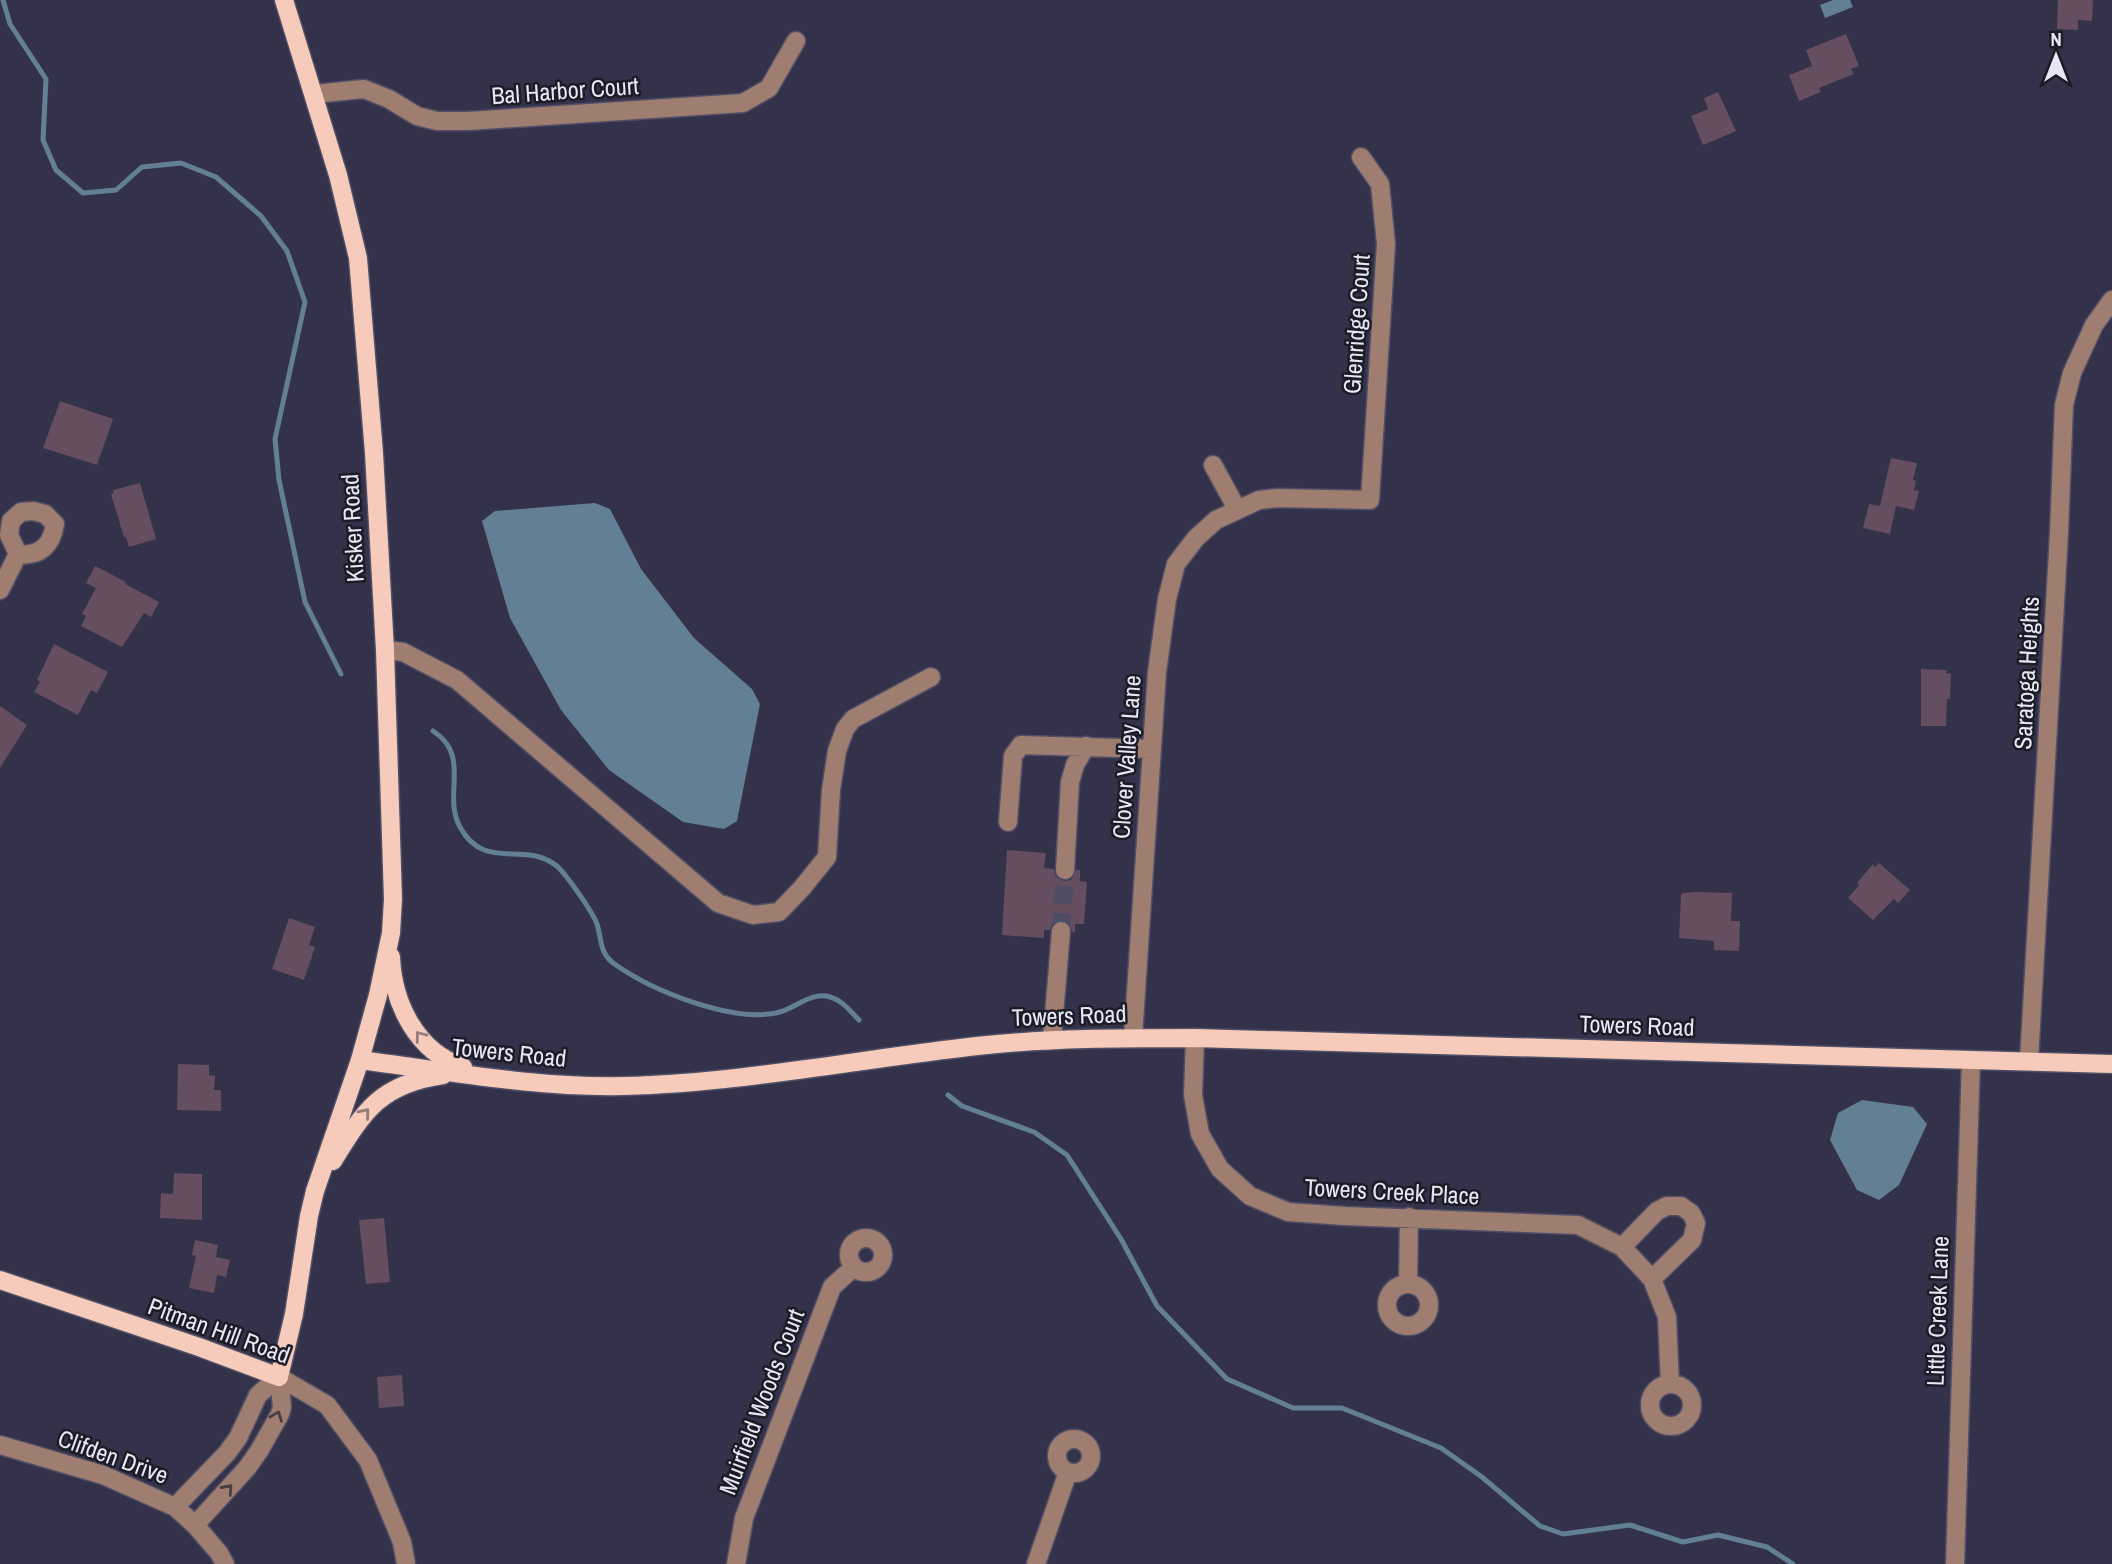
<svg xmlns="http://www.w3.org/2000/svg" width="2112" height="1564" font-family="'Archivo Narrow',sans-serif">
<rect width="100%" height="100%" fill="#33324a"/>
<!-- water -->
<path fill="#637f94" d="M 1833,0 L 1850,0 L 1853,7 L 1825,18 L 1820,5 Z
M 595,503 L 610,509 L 641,569 L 694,638 L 752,689 L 760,704 L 737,821 L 724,829 L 683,822 L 609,770 L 561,710 L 510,618 L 482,521 L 495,511 Z
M 1862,1100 L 1913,1107 L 1927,1124 L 1899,1185 L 1879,1200 L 1857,1190 L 1830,1140 L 1838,1113 Z"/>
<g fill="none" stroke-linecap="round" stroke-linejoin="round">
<!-- stream -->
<path stroke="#637f94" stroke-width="5" d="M 3,0 L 10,24 L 46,79 L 43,140 L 56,170 L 83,193 L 116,190 L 142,167 L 181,163 L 216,177 L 261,216 L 287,251 L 305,302 L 275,439 L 279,480 L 305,602 L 341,674
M 433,731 C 472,756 442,794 460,827 C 485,873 525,839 558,867 C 568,877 592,911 597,924 C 602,940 599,954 616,965 C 653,991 730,1022 776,1013 C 794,1010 810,991 830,997 C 842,1000 851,1012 859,1020
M 948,1095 L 962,1106 L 1034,1132 L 1067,1155 L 1121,1239 L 1157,1306 L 1227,1379 L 1293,1408 L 1342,1408 L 1441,1448 L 1482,1477 L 1540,1526 L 1563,1534 L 1630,1525 L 1683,1542 L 1718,1535 L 1767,1547 L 1793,1564"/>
</g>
<!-- building -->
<path fill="#654e60" d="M 2058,0 L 2093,0 L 2092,21 L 2078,20 L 2078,30 L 2057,29 Z
M 1846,34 L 1859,66 L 1851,69 L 1854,74 L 1819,88 L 1821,92 L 1799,101 L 1789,75 L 1812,66 L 1806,50 Z
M 1718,92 L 1736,131 L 1703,145 L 1691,116 L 1708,109 L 1704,98 Z
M 60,401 L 113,419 L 97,465 L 43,448 Z
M 1891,458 L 1917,463 L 1913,480 L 1916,481 L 1914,490 L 1919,491 L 1914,510 L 1896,506 L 1890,534 L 1863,528 L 1869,504 L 1880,506 Z
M 140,483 L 156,539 L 129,547 L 126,537 L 124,537 L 111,494 L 114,493 L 113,490 Z
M 95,566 L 126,582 L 125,584 L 159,602 L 151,617 L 144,613 L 122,647 L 81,626 L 86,616 L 82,614 L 96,588 L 86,583 Z
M 54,644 L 108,672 L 97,693 L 91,690 L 78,715 L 34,692 L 40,682 L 37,680 Z
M 1921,669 L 1947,670 L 1946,673 L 1951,674 L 1950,699 L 1947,699 L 1946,726 L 1921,726 Z
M 0,706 L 27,725 L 0,768 Z
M 1007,850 L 1046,853 L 1044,868 L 1054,869 L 1055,876 L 1064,881 L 1071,880 L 1076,870 L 1080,870 L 1080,881 L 1087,882 L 1084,924 L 1075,924 L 1075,932 L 1072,932 L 1068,922 L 1063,920 L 1057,920 L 1052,924 L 1050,930 L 1044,930 L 1044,938 L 1002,935 Z
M 1879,863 L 1910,890 L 1898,903 L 1894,899 L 1873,920 L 1848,898 L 1859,885 L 1857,883 L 1873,864 L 1875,867 Z
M 1695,892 L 1732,893 L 1731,921 L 1740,921 L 1739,951 L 1714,950 L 1714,941 L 1679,938 L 1681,895 L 1683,893 Z
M 289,918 L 315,927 L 309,945 L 315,947 L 304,980 L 272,969 Z
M 178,1064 L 209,1065 L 209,1075 L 215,1076 L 214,1090 L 221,1090 L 221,1111 L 177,1110 Z
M 174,1173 L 202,1174 L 202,1220 L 160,1218 L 161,1193 L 173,1194 Z
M 384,1218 L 390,1282 L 366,1284 L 359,1220 Z
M 195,1240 L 218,1245 L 216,1257 L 230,1260 L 226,1277 L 217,1275 L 214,1293 L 189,1288 L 196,1256 L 192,1255 Z
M 402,1375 L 404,1406 L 379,1408 L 377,1377 Z"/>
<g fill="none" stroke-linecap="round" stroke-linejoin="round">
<!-- minor-tunnel -->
<path stroke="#4e4d64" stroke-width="18" stroke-dasharray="18 9" stroke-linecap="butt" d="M 1061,931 L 1065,870"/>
<!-- minor casing -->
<g stroke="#504f66" stroke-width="21">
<path id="minor" d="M 314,94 L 364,89 L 389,99 L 417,116 L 437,121 L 468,121 L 743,103 L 769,88 L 796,41
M 1213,465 L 1237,509
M 33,511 L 45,514 L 55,524 C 52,545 40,557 18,554 L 9,535 L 11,521 L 21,512 Z
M 0,590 L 18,554
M 385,650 L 403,652 L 457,680 L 718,903 L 753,915 L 779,912 L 802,888 L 827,857 L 831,790 L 837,751 L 845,729 L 853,719 L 931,677
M 1008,822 L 1013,756 L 1021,745 L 1152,749
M 1065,870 L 1070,782 L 1075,765 L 1086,746
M 1133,1038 L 1157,672 L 1167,599 L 1176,564 L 1196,538 L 1216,520 L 1259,500 L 1278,498 L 1370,500 L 1386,244 L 1380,184 L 1361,157
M 1195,1038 L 1193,1095 L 1200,1134 L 1220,1169 L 1250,1196 L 1288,1212 L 1345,1216 L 1578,1225 L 1622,1247 L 1652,1279 L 1667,1317 L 1670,1384
M 1052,1039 L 1061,931
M 2029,1061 L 2059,533 L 2064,405 L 2072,373 L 2094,325 L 2112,300
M849 1255a17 17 0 1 1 34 0a17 17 0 1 1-34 0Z
M 1622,1247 L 1657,1211 L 1667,1206 L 1681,1206 L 1691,1213 L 1696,1223 L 1692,1240 L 1652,1279
M1387 1305a21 21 0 1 1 42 0a21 21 0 1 1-42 0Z
M 1408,1284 L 1409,1217
M 279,1377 L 327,1405 L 368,1460 L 402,1542 L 406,1564
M1650 1405a21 21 0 1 1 42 0a21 21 0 1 1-42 0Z
M1057 1456a17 17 0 1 1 34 0a17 17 0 1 1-34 0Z
M 0,1445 L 103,1475 L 175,1507 L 195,1525 L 219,1553 L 225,1564
M 175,1507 L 227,1453 L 238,1438 L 258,1395 L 279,1377
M 195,1525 L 247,1468 L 259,1451 L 280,1414 L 282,1407 L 279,1377
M 736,1564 L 744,1518 L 832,1287 L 854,1267
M 1036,1564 L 1068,1472
M 1955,1564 L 1971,1060"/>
</g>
<!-- major casing -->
<g stroke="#504f66" stroke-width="21">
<path id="major" d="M 391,957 C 393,1004 417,1052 463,1067
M 360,1060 C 447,1071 535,1088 624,1086 C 742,1083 860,1059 977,1046 C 1050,1038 1122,1038 1195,1038 L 2112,1064
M 333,1161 C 364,1111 380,1084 443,1075
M 0,1280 L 199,1347 L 279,1377 L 294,1314 L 309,1216 L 315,1191 L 360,1060 L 378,995 L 391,933 L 393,899 L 385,650 L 374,453 L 358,258 L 338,175 L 284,0"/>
</g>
<!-- minor -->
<use href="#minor" stroke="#9f7d70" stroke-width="18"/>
<!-- major -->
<use href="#major" stroke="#f6cbbb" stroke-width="18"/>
</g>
<!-- one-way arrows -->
<defs><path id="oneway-chevron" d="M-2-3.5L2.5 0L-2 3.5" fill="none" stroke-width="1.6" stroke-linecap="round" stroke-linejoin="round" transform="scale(1.75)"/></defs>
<g stroke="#947c78">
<use href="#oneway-chevron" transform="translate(420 1036) rotate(-127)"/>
<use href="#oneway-chevron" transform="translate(365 1113) rotate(-51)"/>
</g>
<g stroke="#4a3e40">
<use href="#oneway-chevron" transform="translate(277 1416) rotate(-69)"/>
<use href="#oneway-chevron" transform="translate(228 1489) rotate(-48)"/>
</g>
<g text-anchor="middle" stroke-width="5" stroke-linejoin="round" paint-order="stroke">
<!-- street labels -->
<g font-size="24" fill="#e7e7f6" stroke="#1c1c26">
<text transform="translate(565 91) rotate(-4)" y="8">Bal Harbor Court</text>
<text transform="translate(1357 324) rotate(-86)" y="8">Glenridge Court</text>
<text transform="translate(353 528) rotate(-93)" y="8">Kisker Road</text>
<text transform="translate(2027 673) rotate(-87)" y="8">Saratoga Heights</text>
<text transform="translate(1127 757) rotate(-86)" y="8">Clover Valley Lane</text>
<text transform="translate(1069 1016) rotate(-2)" y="8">Towers Road</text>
<text transform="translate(1637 1026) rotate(2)" y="8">Towers Road</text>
<text transform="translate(509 1053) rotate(6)" y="8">Towers Road</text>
<text transform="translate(1392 1192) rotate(3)" y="8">Towers Creek Place</text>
<text transform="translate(1938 1311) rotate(-88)" y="8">Little Creek Lane</text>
<text transform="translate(219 1331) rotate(20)" y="8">Pitman Hill Road</text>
<text transform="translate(762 1402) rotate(-69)" y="8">Muirfield Woods Court</text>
<text transform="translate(113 1457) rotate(20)" y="8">Clifden Drive</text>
</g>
</g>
<!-- north arrow -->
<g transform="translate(2056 56)" stroke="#1c1c26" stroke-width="5" paint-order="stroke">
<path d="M0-5L12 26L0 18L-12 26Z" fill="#e7e7f6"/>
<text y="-10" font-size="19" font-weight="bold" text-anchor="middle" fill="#e7e7f6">N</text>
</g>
</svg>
